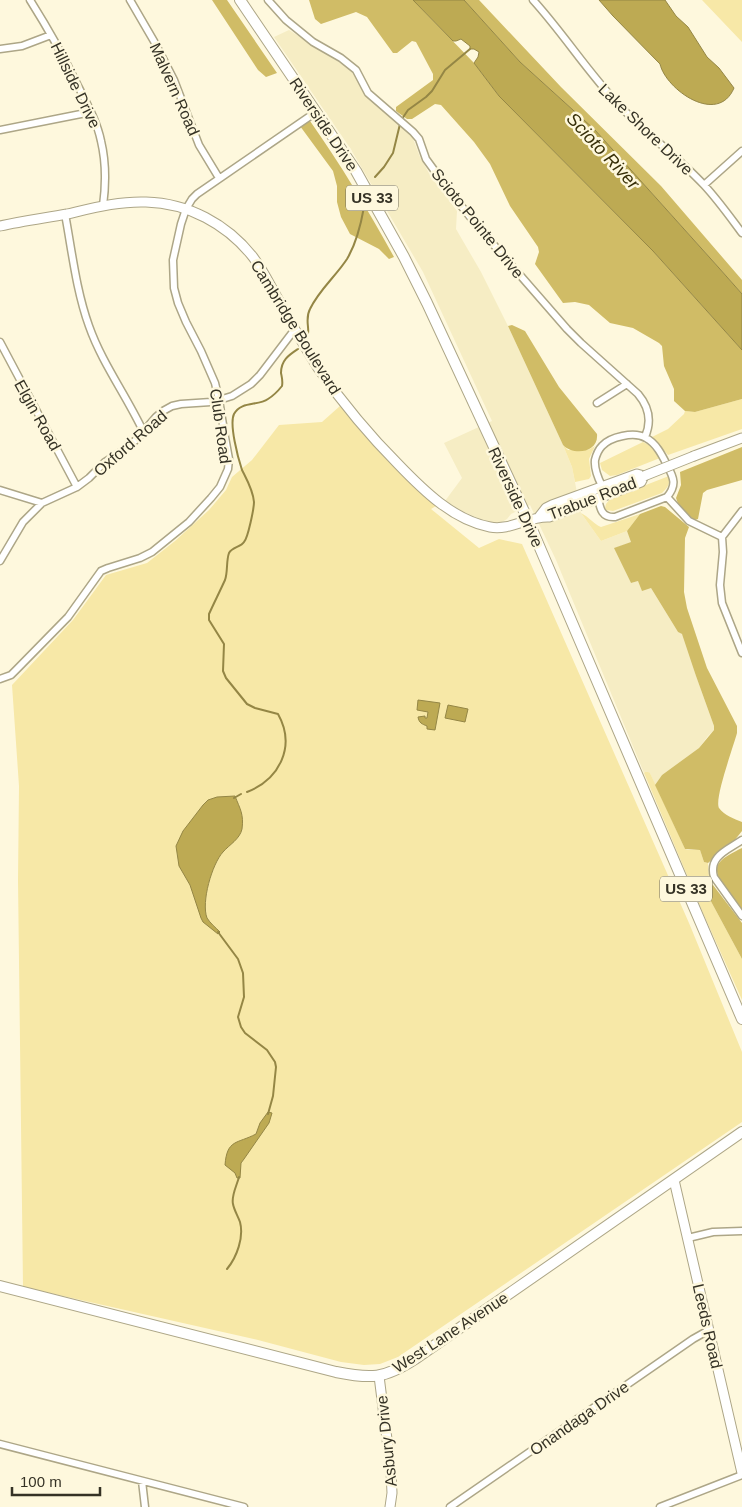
<svg xmlns="http://www.w3.org/2000/svg" width="742" height="1507" font-family="Arial,sans-serif">
<rect width="100%" height="100%" fill="#fef8dd"/>
<!-- built -->
<path fill="#f6edc4" d="M 289,30 L 348,68 L 357,78 L 364,93 L 369,99 L 412,136 L 420,157 L 430,175 L 457,211 L 456,229 L 481,272 L 508,326 L 563,445 L 572,467 L 581,513 L 601,541 L 627,531 L 632,542 L 615,548 L 631,583 L 638,581 L 651,588 L 678,632 L 682,634 L 685,638 L 696,676 L 714,726 L 714,730 L 708,736 L 699,748 L 662,775 L 655,785 L 650,773 L 645,772 L 644,773 L 556,560 L 530,505 L 511,514 L 507,519 L 502,522 L 494,523 L 480,519 L 462,511 L 445,501 L 462,478 L 444,443 L 492,421 L 423,272 L 350,148 L 274,37 Z"/>
<!-- green -->
<path fill="#f7e8a7" d="M 703,0 L 742,0 L 742,42 L 702,0 Z
M 742,399 L 742,429 L 668,455 L 652,437 L 668,429 L 684,414 L 685,411 L 695,412 Z
M 340,406 C 369,443 401,476 436,506 L 431,509 L 479,548 L 499,539 L 522,544 L 689,923 L 742,1052 L 742,1122 L 398,1357 L 380,1364 L 364,1365 L 341,1362 L 258,1340 L 23,1287 L 18,880 L 19,786 L 12,685 L 73,620 L 106,575 L 147,563 L 175,541 L 209,510 L 226,490 L 232,477 L 252,460 L 279,425 L 322,422 Z
M 643,442 L 649,445 L 660,458 L 617,475 L 610,476 L 602,470 L 600,463 Z
M 563,445 L 568,450 L 588,450 L 595,446 L 589,459 L 591,476 L 589,479 L 575,482 L 572,467 Z
M 669,476 C 670,484 668,488 662,493 L 613,511 L 606,510 L 605,508 L 606,504 L 610,499 Z
M 581,513 C 589,517 595,525 601,527 L 640,514 L 627,531 L 601,541 Z
M 645,772 L 648,772 L 650,773 L 685,849 L 688,850 L 700,850 L 704,862 L 708,863 L 709,878 L 713,885 L 708,888 L 707,894 L 742,959 L 742,1000 L 703,913 L 644,773 Z"/>
<!-- forest -->
<path fill="#d0bc66" d="M 212,0 L 227,0 L 277,73 L 266,77 L 258,70 Z
M 309,0 L 413,0 L 474,63 L 499,96 L 653,251 L 742,350 L 742,399 L 695,412 L 685,411 L 674,401 L 674,389 L 664,366 L 662,346 L 659,343 L 633,328 L 610,323 L 589,305 L 575,302 L 563,303 L 535,264 L 539,252 L 538,247 L 510,206 L 490,164 L 474,142 L 441,105 L 435,104 L 412,119 L 407,119 L 396,111 L 396,107 L 433,80 L 433,74 L 416,42 L 412,41 L 397,53 L 393,53 L 367,17 L 356,12 L 321,24 L 315,19 Z
M 464,0 L 479,0 L 561,87 L 661,186 L 742,280 L 742,294 L 719,268 L 595,130 L 520,62 Z
M 310,121 C 341,165 368,210 394,257 L 389,259 L 379,249 L 350,234 L 341,217 L 337,202 L 337,186 L 333,171 L 300,126 Z
M 512,325 L 525,331 L 559,387 L 597,434 C 599,453 573,456 563,445 L 508,326 Z
M 742,447 L 742,480 L 707,490 L 703,493 L 698,519 L 695,520 C 685,514 680,510 676,498 L 681,485 L 680,472 Z
M 661,506 L 665,507 L 689,527 L 685,538 L 684,592 L 687,608 L 707,668 L 737,726 L 737,733 C 734,745 714,799 719,808 C 724,815 734,819 742,822 L 742,831 L 734,841 L 708,863 L 704,862 L 700,850 L 685,849 L 655,785 L 662,775 L 699,748 L 714,730 L 714,726 L 696,676 L 682,634 L 678,632 L 651,588 L 642,591 L 638,581 L 631,583 L 614,548 L 631,542 L 627,531 L 640,514 Z
M 742,848 L 742,911 C 735,902 714,878 717,867 C 720,858 734,852 742,848 Z
M 713,885 L 742,923 L 742,959 L 707,894 L 708,888 Z"/>
<!-- water -->
<path fill="#bdaa53" stroke="#948645" d="M 413,0 L 464,0 L 520,62 L 595,130 L 719,268 L 742,294 L 742,350 L 653,251 L 499,96 L 474,63 L 478,57 L 479,52 L 474,49 L 470,49 L 470,46 L 461,39 L 456,41 L 453,41 Z
M 599,0 L 665,0 L 676,16 L 688,27 L 707,57 L 719,68 L 734,88 C 718,126 666,90 660,64 L 613,16 Z
M 418,700 L 440,703 L 435,730 L 427,729 L 427,726 C 422,724 419,723 418,717 L 425,716 L 425,718 L 427,718 L 428,712 L 417,710 Z
M 448,705 L 468,709 L 465,722 L 445,718 Z
M 235,796 C 240,809 244,814 242,829 C 240,839 229,845 223,852 C 212,864 201,902 207,918 C 210,923 216,928 220,932 L 218,934 L 203,922 L 201,918 L 190,885 L 179,866 L 176,846 L 183,831 L 203,805 L 208,800 L 217,797 Z
M 268,1112 L 272,1113 L 269,1123 L 244,1159 L 241,1163 L 240,1178 L 237,1178 L 235,1173 L 225,1165 C 227,1139 237,1144 256,1134 L 260,1123 Z"/>
<g fill="none" stroke-linecap="round" stroke-linejoin="round">
<!-- stream -->
<path stroke="#948645" stroke-width="2" d="M 402,119 L 408,110 L 426,97 L 432,91 L 445,70 L 470,49
M 375,177 L 384,167 L 393,153 L 400,124
M 307,339 C 311,329 304,320 310,309 C 319,290 336,276 347,259 C 356,244 361,224 364,207
M 247,792 C 280,779 296,746 278,714 L 255,708 L 247,704 L 226,678 L 223,671 L 224,644 L 209,620 L 209,614 C 214,603 220,591 225,580 C 228,572 226,561 229,553 C 232,547 241,547 244,542 C 248,538 254,508 254,502 C 253,490 247,480 242,470 C 238,458 229,424 234,414 C 241,401 258,406 268,399 C 273,396 278,391 282,386 C 283,381 282,378 281,373 C 281,360 289,355 298,349
M 234,798 L 241,794
M 218,932 L 238,959 L 243,973 L 244,997 L 238,1017 L 241,1027 L 245,1033 L 267,1050 L 275,1062 L 276,1067 L 273,1096 L 268,1114
M 227,1269 C 237,1257 244,1237 240,1222 C 238,1216 234,1210 233,1204 C 231,1196 237,1185 239,1177"/>
<!-- street casing -->
<g stroke="#ada687" stroke-width="9">
<path id="street" d="M 30,0 C 47,27 63,55 77,84 C 86,102 97,121 101,141 C 106,162 106,184 103,206
M 130,0 L 155,43 L 174,80 L 199,145 L 219,178
M 268,0 L 286,20 L 313,42 L 341,58 L 356,70 L 368,93 L 413,132 L 419,139 L 426,159 L 450,192 L 479,228 L 567,329 L 581,343 L 638,394 C 649,407 652,421 645,437
M 533,0 C 563,33 587,71 618,104 C 645,133 677,156 704,185 C 718,200 730,217 742,233
M 0,49 L 22,46 L 51,35
M 0,130 L 91,112
M 704,185 L 742,151
M 65,214 C 72,251 76,290 89,326 C 102,363 126,395 143,431
M 0,342 L 77,487
M 597,403 L 627,384
M 0,490 L 42,503
M 667,497 L 689,521 L 722,537 L 723,552 L 720,585 L 722,603 L 742,653
M 598,498 C 600,509 602,518 615,517 L 667,497 C 677,485 674,478 667,465 C 662,455 656,443 646,438 C 634,431 610,437 602,446 C 598,450 596,456 595,460 C 594,469 598,478 602,486
M 722,537 L 742,511
M 0,561 L 23,522 L 42,503 L 77,487 L 89,478 L 105,462 L 125,449 L 137,439 L 156,417 L 163,411 L 172,406 L 181,404 L 211,402 L 219,400 L 232,396 L 251,384 L 260,375 L 295,329
M 0,679 L 11,675 L 17,669 L 68,617 L 101,571 L 108,568 L 140,558 L 152,552 L 189,522 L 211,498 L 220,487 L 228,469 L 229,459 L 225,437 L 219,400 L 215,383 L 201,351 L 186,322 L 178,303 L 174,288 L 173,260 L 181,224 L 186,209 L 192,199 L 197,194 L 316,112
M 742,840 C 728,850 708,856 714,877 L 742,916
M 688,1238 L 713,1232 L 742,1231
M 0,1444 L 244,1507
M 142,1481 L 145,1507
M 450,1507 L 693,1339 L 709,1330
M 660,1507 L 742,1475"/>
</g>
<!-- secondary casing -->
<g stroke="#ada687" stroke-width="11">
<path id="secondary" d="M 0,226 C 22,221 45,218 67,214 C 93,208 119,201 146,202 C 188,203 227,224 253,257 C 263,270 270,285 278,299 C 291,323 304,346 318,368 C 342,402 368,434 398,464 C 423,490 453,520 490,527 C 510,531 529,516 549,517 L 641,482 L 644,476 L 637,474 L 552,505 L 546,508 L 539,517
M 694,456 L 742,438
M 674,1180 L 742,1473
M 379,1376 L 391,1471 L 392,1493 L 390,1507"/>
</g>
<!-- primary casing -->
<g stroke="#ada687" stroke-width="12">
<path id="primary" d="M 240,0 L 356,171 L 404,257 L 427,303 L 528,520 L 742,1019
M 0,1286 L 336,1372 C 371,1379 384,1379 415,1359 L 742,1132"/>
</g>
<!-- street -->
<use href="#street" stroke="#fff" stroke-width="6"/>
<!-- secondary -->
<use href="#secondary" stroke="#fff" stroke-width="9"/>
<!-- primary -->
<use href="#primary" stroke="#fff" stroke-width="10"/>
<!-- secondary-bridge casing -->
<g stroke="#ada687" stroke-width="11" stroke-linecap="butt">
<path id="secondary-bridge" d="M 644,476 L 694,456"/>
</g>
<!-- secondary-bridge -->
<use href="#secondary-bridge" stroke="#fff" stroke-width="9"/>
</g>
<g text-anchor="middle" stroke-width="5" stroke-linejoin="round" paint-order="stroke">
<!-- shield labels -->
<g fill="#fef8dd" stroke="#716d5c" stroke-width="1">
<rect x="346" y="185.5" width="52" height="25" rx="4"/>
<rect x="660" y="876.5" width="52" height="25" rx="4"/>
</g>
<g font-size="15" font-weight="bold" fill="#353225">
<text x="372" y="203">US 33</text>
<text x="686" y="894">US 33</text>
</g>
<!-- street labels -->
<g font-size="16" fill="#353225" stroke="#fef8dd">
<text transform="translate(76 85) rotate(64)" y="6">Hillside Drive</text>
<text transform="translate(175 89) rotate(66)" y="6">Malvern Road</text>
<text transform="translate(324 124) rotate(56)" y="6">Riverside Drive</text>
<text transform="translate(646 129) rotate(44)" y="6">Lake Shore Drive</text>
<text transform="translate(478 223) rotate(51)" y="6">Scioto Pointe Drive</text>
<text transform="translate(296 327) rotate(58)" y="6">Cambridge Boulevard</text>
<text transform="translate(38 415) rotate(61)" y="6">Elgin Road</text>
<text transform="translate(221 426) rotate(82)" y="6">Club Road</text>
<text transform="translate(130 443) rotate(-41)" y="6">Oxford Road</text>
<text transform="translate(516 497) rotate(65)" y="6">Riverside Drive</text>
<text transform="translate(592 498) rotate(-21)" y="6">Trabue Road</text>
<text transform="translate(708 1326) rotate(77)" y="6">Leeds Road</text>
<text transform="translate(450 1332) rotate(-33)" y="6">West Lane Avenue</text>
<text transform="translate(579 1418) rotate(-35)" y="6">Onandaga Drive</text>
<text transform="translate(386 1441) rotate(-96)" y="6">Asbury Drive</text>
</g>
<!-- water labels -->
<g font-size="18" font-style="italic" fill="#372f08" stroke="#fef8dd">
<text transform="translate(603 151) rotate(47)" y="6">Scioto River</text>
</g>
</g>
<!-- scale -->
<path d="M12 1487v8h88v-8" fill="none" stroke="#353225" stroke-width="2.5"/>
<text x="20" y="1487" font-size="15" fill="#353225" stroke="#fef8dd" stroke-width="4" paint-order="stroke">100 m</text>
</svg>
